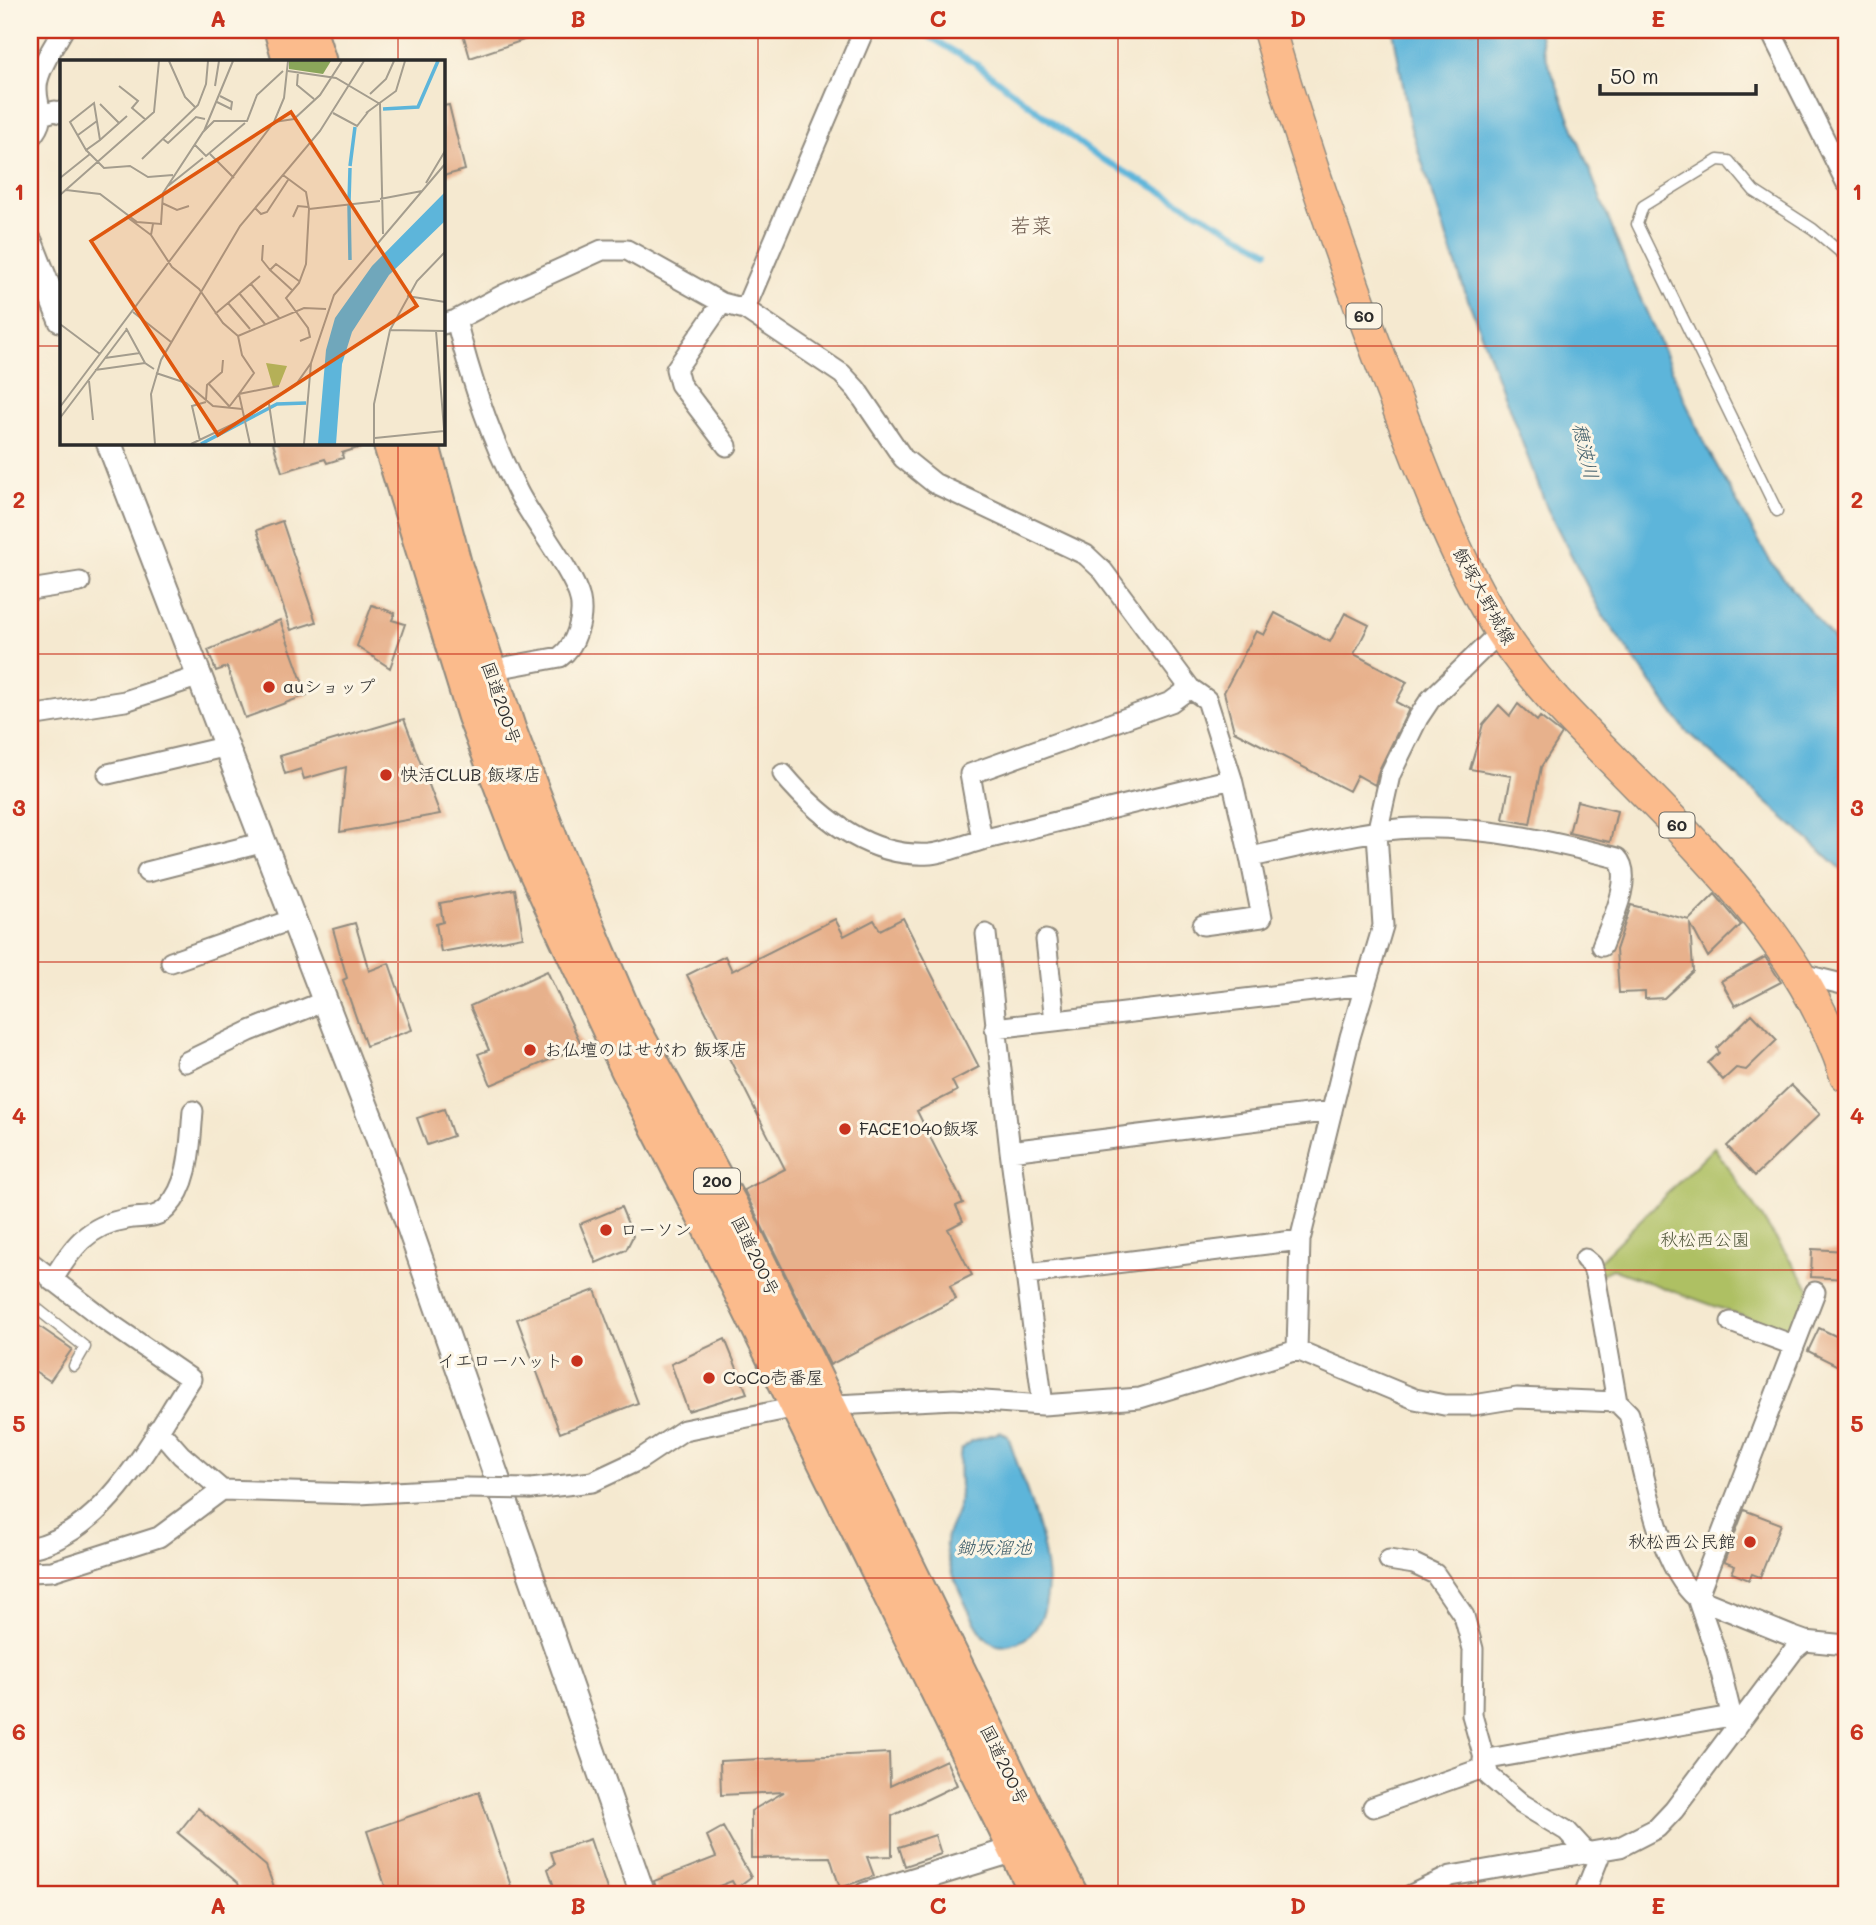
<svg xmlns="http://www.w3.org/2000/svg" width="1876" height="1925" font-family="Mali,'Klee One',sans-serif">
<rect width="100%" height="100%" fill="#fcf5e5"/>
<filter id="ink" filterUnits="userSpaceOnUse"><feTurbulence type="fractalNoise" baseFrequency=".0143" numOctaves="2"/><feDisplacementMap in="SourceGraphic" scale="14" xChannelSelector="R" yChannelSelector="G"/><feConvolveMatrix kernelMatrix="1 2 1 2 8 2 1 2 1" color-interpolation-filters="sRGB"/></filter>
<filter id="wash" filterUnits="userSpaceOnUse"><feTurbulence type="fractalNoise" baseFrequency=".00686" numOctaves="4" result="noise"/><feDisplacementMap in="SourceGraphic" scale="28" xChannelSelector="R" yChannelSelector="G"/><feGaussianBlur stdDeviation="1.57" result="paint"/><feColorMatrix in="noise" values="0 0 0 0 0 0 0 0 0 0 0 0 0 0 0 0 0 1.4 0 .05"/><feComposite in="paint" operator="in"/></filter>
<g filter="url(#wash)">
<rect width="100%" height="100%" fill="#f5e9d0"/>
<!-- green -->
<path fill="#aec064" stroke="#6c7648" stroke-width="2" d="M 1714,1147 L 1810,1289 L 1792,1334 L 1612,1269 L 1599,1275 L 1595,1265 Z"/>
<!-- water -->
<path fill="#5db5da" stroke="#447082" stroke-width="2" d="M 1393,30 L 1539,30 L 1543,49 L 1629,272 L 1703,441 L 1770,561 L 1846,655 L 1846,873 L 1686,731 L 1601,613 L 1547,508 L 1464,289 L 1411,129 Z
M 1001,1432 L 1008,1436 C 1021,1477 1040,1521 1046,1564 C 1051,1593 1045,1637 1012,1644 C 1005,1646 999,1647 992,1643 C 974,1632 949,1569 946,1548 C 944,1531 957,1518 959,1503 C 962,1485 957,1467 961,1450 L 971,1441 Z"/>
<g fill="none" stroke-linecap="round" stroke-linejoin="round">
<!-- stream -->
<path stroke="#5db5da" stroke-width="6" d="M 917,30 L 975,63 L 1095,155 L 1268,251"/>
</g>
<g id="blocks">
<!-- building -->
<path fill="#e7b18c" d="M 462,30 L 545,30 L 545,33 L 470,58 Z
M 449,105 L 465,170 L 443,176 L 443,106 Z
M 273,443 L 363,443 L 364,446 L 342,453 L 343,458 L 327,463 L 325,459 L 282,472 Z
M 282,521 L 316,622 L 291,630 L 257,530 Z
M 372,605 L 395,613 L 392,620 L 405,624 L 390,668 L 357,646 Z
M 1275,613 L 1330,642 L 1345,613 L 1369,625 L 1354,654 L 1407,682 L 1396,702 L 1409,709 L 1379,770 L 1375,785 L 1357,775 L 1349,791 L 1234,731 L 1224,692 L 1256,631 L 1264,635 Z
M 280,620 L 307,695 L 245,718 L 227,667 L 216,671 L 208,650 Z
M 1518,704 L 1537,721 L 1540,717 L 1562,734 L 1541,767 L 1530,824 L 1503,819 L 1511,776 L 1470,769 L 1483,724 L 1499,705 L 1510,716 Z
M 404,719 L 440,814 L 340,832 L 346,767 L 304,779 L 301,769 L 285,774 L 280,756 Z
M 1577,801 L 1617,811 L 1610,842 L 1569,833 Z
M 515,889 L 523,937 L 441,952 L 436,924 L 443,922 L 440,903 Z
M 1715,894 L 1741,925 L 1708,957 L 1690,923 L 1693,971 L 1664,998 L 1645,999 L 1645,992 L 1619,993 L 1616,950 L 1631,905 L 1689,920 Z
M 903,918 L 979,1067 L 952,1081 L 957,1091 L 917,1111 L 963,1203 L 956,1206 L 963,1221 L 948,1229 L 972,1275 L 950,1286 L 956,1299 L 830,1365 L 744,1190 L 785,1169 L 687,975 L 725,956 L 732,971 L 835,919 L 844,936 L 874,920 L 880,930 Z
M 355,923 L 369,971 L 389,963 L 412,1030 L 366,1046 L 343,980 L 347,978 L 333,929 Z
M 1765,957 L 1781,982 L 1735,1006 L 1721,981 Z
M 547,971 L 582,1046 L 491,1085 L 478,1054 L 489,1050 L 470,1006 Z
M 1752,1014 L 1777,1040 L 1746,1070 L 1736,1068 L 1723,1080 L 1708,1063 L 1719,1053 L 1717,1048 Z
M 1791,1085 L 1820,1114 L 1755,1176 L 1727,1146 Z
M 444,1109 L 453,1136 L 427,1145 L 417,1118 Z
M 621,1207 L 633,1236 L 626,1250 L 596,1263 L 580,1224 Z
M 1812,1249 L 1846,1251 L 1846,1279 L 1811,1277 Z
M 595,1290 L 638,1403 L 560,1433 L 517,1319 Z
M 30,1320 L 72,1349 L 50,1381 L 30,1368 Z
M 1819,1328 L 1846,1341 L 1846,1370 L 1808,1351 Z
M 725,1339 L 747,1393 L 688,1411 L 671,1364 Z
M 1744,1510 L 1781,1524 L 1760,1577 L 1752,1574 L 1749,1580 L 1732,1573 L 1735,1566 L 1724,1562 Z
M 889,1753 L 890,1786 L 946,1760 L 957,1785 L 892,1816 L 892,1856 L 867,1857 L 874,1876 L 840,1888 L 830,1857 L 751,1858 L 751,1811 L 784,1792 L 721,1795 L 720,1761 Z
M 479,1792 L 514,1895 L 388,1895 L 367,1831 Z
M 198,1808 L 266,1866 L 277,1895 L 242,1895 L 238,1883 L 178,1833 Z
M 723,1827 L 751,1877 L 736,1888 L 732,1881 L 696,1895 L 658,1895 L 654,1881 L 716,1857 L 707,1836 Z
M 935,1835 L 941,1854 L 905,1866 L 899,1847 Z
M 590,1839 L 609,1895 L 557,1895 L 548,1869 L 555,1864 L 551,1852 Z"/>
</g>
</g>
<g filter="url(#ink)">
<use href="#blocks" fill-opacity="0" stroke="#908a7e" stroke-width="2"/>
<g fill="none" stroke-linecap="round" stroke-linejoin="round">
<!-- service casing -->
<g stroke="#908a7e" stroke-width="13">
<path id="service" d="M 1777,511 L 1637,224 L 1643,206 L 1718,160 L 1729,161 L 1754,191 L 1813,229 L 1846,257
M 30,1303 L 85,1347 L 74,1366"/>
</g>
<!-- minor casing -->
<g stroke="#908a7e" stroke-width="23">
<path id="minor" d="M 1770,30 L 1846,182
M 42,115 L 55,111 L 61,113
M 30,138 C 52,114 32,105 38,80 C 42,63 54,46 63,30
M 722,303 L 676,369 L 680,384 L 727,446
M 745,309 L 864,30
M 456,320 C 471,380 490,437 518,492 C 532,520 574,573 580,599 C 584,618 576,646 560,657 L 489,670
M 443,324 L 456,320 L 505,294 L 602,250 L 627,250 L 722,303 L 745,309 L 842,374 L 856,389 L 903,458 L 934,483 L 1086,555 L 1103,571 L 1190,688 L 1207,700 L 1232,779 L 1250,857 C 1303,847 1359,830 1413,828 C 1483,826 1550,841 1617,858 C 1635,876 1610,925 1602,946
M 30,590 L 80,582
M 1190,688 L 1171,702 L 970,774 L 982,840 L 1232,779
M 30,716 L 125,701 L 200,676
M 108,774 L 228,746
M 783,774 C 820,818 869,858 930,854 C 947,852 965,845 982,840
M 147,872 L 265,842
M 1203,925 L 1262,917 L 1250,857
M 986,934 L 1010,1151 L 1043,1405
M 1046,940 L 1055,1021
M 171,962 L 294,919
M 1801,974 L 1846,985
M 995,1028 L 1365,985
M 186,1062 L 250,1031 L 325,1001
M 1010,1151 L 1332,1111
M 1585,1259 L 1592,1265 L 1595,1275 L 1617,1402
M 30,1262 L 105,1320 L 191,1379 C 151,1439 107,1533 30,1548
M 1027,1274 L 1300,1240
M 52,1281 C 71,1249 87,1225 127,1219 C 142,1216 155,1220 167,1208 C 191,1183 190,1143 193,1111
M 1731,1322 L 1793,1345
M 1297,1350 L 1300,1240 L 1350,1037 L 1383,926 L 1377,833 L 1390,775 L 1418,718 L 1430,700 L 1501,631
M 158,1429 L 181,1455 L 222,1490 L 359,1494 L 466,1488
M 531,1489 L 592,1482 L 639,1460 L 684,1430 L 797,1407 L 954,1399 L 1043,1405 L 1140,1398 L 1297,1350 L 1415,1399 L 1444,1405 L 1474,1405 L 1517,1398 L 1617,1402 L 1629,1414 C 1642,1463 1658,1566 1697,1598 L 1791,1636 L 1805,1641 L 1846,1645
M 1389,1560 L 1414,1564 L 1435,1574 L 1464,1616 L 1473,1649 L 1472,1715 L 1489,1776 L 1522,1804 L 1567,1831 L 1588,1854
M 30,1572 L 52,1571 L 159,1537 L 222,1490
M 1735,1730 L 1717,1656 L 1697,1598 L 1815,1292
M 1483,1760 L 1731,1716
M 1373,1807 L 1486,1767
M 1411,1895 L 1451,1876 L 1620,1847 L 1657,1828 L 1674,1810 L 1794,1650 L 1805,1641
M 1584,1895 L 1601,1852"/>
</g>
<!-- tertiary casing -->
<g stroke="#908a7e" stroke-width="28">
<path id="tertiary" d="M 30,242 L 61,320
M 109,443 L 377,1135 L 643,1895
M 866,1895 L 1013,1850 L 1027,1842"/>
</g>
<!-- primary casing -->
<g stroke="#908a7e" stroke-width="35">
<path id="primary" d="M 1269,30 C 1304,151 1346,270 1391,388 C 1423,471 1453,556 1501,632 C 1532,680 1573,720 1613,760 C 1706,855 1804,946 1846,1075"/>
</g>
<!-- trunk casing -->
<g stroke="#908a7e" stroke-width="37">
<path id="trunk" d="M 281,30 L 290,61
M 309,30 L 319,61
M 390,443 L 474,715 L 527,853 L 628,1070 L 707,1223 L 1038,1895
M 422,443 L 455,566 L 509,730 L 554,848 L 624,1012 L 731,1206 L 1039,1835 L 1071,1895"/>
</g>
<!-- service -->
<use href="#service" stroke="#fff" stroke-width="10"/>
<!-- minor -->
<use href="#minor" stroke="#fff" stroke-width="19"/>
<!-- tertiary -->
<use href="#tertiary" stroke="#fff" stroke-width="24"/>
<!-- primary -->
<use href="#primary" stroke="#fbbb8c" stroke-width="32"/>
<!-- trunk -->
<use href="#trunk" stroke="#fbbb8c" stroke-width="33"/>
<!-- minor-bridge casing -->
<g stroke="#908a7e" stroke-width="23" stroke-linecap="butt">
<path id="minor-bridge" d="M 466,1488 L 531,1489"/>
</g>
<!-- minor-bridge -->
<use href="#minor-bridge" stroke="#fff" stroke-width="19"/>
</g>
</g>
<!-- grid -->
<path fill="none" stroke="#c8321e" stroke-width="2" stroke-opacity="0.55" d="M 398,30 L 398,61M 758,30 L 758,1895M 1118,30 L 1118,1895M 1478,30 L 1478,1895M 30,346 L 61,346M 443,346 L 1846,346M 398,443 L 398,1895M 30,654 L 1846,654M 30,962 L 1846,962M 30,1270 L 1846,1270M 30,1578 L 1846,1578"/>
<!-- markers -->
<g fill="#c8321e" stroke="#fcf5e5" stroke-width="2.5">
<circle cx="269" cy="687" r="7"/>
<circle cx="386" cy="775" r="7"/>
<circle cx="530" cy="1050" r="7"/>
<circle cx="845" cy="1129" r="7"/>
<circle cx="606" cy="1230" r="7"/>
<circle cx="577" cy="1361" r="7"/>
<circle cx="709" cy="1378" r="7"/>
<circle cx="1750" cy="1542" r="7"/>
</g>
<g text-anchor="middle" stroke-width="6" stroke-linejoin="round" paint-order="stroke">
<!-- shield labels -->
<g fill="#fcf5e5" stroke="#6a6863" stroke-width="2">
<rect x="1346.5" y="303.5" width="35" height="25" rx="5"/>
<rect x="1659.5" y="812.5" width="35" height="25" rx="5"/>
<rect x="694" y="1168.5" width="46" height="25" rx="5"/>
</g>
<g font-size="16" font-weight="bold" fill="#2b2b2b">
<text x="1364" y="322">60</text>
<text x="1677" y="831">60</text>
<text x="717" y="1187">200</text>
</g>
<!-- street labels -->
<g font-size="18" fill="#2b2b2b" stroke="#fcf5e5">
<text transform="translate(1484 596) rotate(61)" y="6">飯塚大野城線</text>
<text transform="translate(501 703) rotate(71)" y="6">国道200号</text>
<text transform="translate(755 1256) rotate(64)" y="6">国道200号</text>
<text transform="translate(1004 1765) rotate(64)" y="6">国道200号</text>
</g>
<!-- poi labels -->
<g font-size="18" fill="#2b2b2b" stroke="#fcf5e5" text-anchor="start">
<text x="283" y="693">auショップ</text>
<text x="400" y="781">快活CLUB 飯塚店</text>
<text x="544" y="1056">お仏壇のはせがわ 飯塚店</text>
<text x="859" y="1135">FACE1040飯塚</text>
<text x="620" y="1236">ローソン</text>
<text x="563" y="1367" text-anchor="end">イエローハット</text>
<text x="723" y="1384">CoCo壱番屋</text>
<text x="1736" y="1548" text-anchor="end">秋松西公民館</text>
</g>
<!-- park labels -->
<g font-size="18" fill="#52583c" stroke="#fcf5e5">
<text x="1705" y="1246">秋松西公園</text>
</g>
<!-- water labels -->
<g font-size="19" font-style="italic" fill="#3c5b68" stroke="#fcf5e5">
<text transform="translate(1586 451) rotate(77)" y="7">穂波川</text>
<text x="994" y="1554">鋤坂溜池</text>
</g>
<!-- quarter labels -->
<g font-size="21" fill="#6d5a4d" stroke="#fcf5e5">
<text x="1031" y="233">若菜</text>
</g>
</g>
<!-- overview -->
<g transform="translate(60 60)">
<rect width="385" height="385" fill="#f5e9d0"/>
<path d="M 206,303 L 227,306 L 219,326 L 213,327 Z" fill="#aec064"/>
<path d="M 229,1 L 271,1 L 263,14 L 229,9 Z" fill="#8aa65a"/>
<path d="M 385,132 L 385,161 L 329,215 L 292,272 L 282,304 L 276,384 L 258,384 L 266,290 L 275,258 L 312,206 Z" fill="#5db5da"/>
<path fill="none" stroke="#5db5da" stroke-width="3.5" d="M 323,49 L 358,47 L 378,1M 290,106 L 295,67M 289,142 L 290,108M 289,145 L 290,200M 141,384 L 217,344 L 246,343"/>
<path fill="none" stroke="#a49d8e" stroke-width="2" d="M 109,1 L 125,37 L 135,47M 228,11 L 276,18 L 320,44 L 323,174M 238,12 L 237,25 L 254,39M 59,26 L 78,41 L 72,48 L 86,60M 155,26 L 159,1M 310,34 L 326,19 L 334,1M 157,42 L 171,49 L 172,42 L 160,36M 34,43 L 40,80 L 26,90 L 10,62 ZM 40,44 L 59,63M 273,53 L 297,66 L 308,52M 306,53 L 336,31 L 345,1M 214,62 L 234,59 L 260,35 L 282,1M 144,71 L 173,1M 18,75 L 37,61M 103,79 L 108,83 L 136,57 L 145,59M 40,80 L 67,56M 134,84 L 146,96 L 185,63M 26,90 L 44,108 L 70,106 L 88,117 L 113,115M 150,94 L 174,118M 82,99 L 138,45 L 146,24 L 148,1M 223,115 L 246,132 L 249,149 L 246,204 L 239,223 L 226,238 L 248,268 L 250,277 L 240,281M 0,118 L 30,94M 366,123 L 385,91M 108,126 L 143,98M 6,130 L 40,134 L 77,162 L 101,164 L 103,133 L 143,72 L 154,61 L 187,61 L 197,35 L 223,11M 0,135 L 94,52 L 99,1M 320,139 L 362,131M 102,143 L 117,150 L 129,146M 195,148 L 201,154 L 207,152 L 228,120M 249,149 L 320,141M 67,157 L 91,175M 233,157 L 238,146 L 248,147M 93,164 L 91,175 L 112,207 L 139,229 L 163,263 L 178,276 L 182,295 L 194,313 L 179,334 L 190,384M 203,185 L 202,200 L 210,210M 191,224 L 220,259M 233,231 L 210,210 L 216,204 L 239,221M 179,233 L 205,264M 347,236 L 385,242M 168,243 L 190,269M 73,252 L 111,282M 155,254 L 200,216M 0,264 L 40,294M 66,268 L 85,303 L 94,309M 330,270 L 385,271M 376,271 L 385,381M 178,276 L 244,248 L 266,249M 45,298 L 80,293M 35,310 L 85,303M 96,313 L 126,323 L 153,346 L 182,349M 29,321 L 33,360M 148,323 L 169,346M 146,340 L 147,325 L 162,312 L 163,300M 209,344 L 215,384M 0,347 L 214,62 L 224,38 L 228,1M 169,347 L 179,334 L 219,326M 0,358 L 67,269M 315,378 L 384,371M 140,381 L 132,346 L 146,342M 95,384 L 91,334 L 101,300 L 180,166 L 260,71 L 304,1M 131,384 L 186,358 L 237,323 L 251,303 L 274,235 L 385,104M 244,384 L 251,303M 314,384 L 314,344 L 330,270 L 357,221 L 385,192"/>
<path fill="#df570e" fill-opacity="0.15" stroke="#df570e" stroke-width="3.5" d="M 231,52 L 357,246 L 158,375 L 31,181 Z"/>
<rect width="385" height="385" fill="none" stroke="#2b2b2b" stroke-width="3.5"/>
</g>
<!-- margin -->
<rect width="1876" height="1925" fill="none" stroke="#fcf5e5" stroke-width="77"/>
<!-- scale -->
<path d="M1600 84v10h156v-10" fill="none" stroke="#2b2b2b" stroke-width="3.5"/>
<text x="1610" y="84" font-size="21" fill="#2b2b2b" stroke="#fcf5e5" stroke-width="5" paint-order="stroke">50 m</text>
<rect x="38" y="38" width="1800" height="1848" fill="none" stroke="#c8321e" stroke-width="2.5"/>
<g font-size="23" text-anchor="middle" font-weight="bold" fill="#c8321e">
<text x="218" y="27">A</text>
<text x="578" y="27">B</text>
<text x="938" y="27">C</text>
<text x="1298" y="27">D</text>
<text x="1658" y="27">E</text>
<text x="19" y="200">1</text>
<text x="1857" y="200">1</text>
<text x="19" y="508">2</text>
<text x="1857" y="508">2</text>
<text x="19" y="816">3</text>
<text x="1857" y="816">3</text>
<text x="19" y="1124">4</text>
<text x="1857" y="1124">4</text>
<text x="19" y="1432">5</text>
<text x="1857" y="1432">5</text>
<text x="19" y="1740">6</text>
<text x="1857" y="1740">6</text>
<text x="218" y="1914">A</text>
<text x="578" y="1914">B</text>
<text x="938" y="1914">C</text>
<text x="1298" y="1914">D</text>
<text x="1658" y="1914">E</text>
</g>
</svg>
